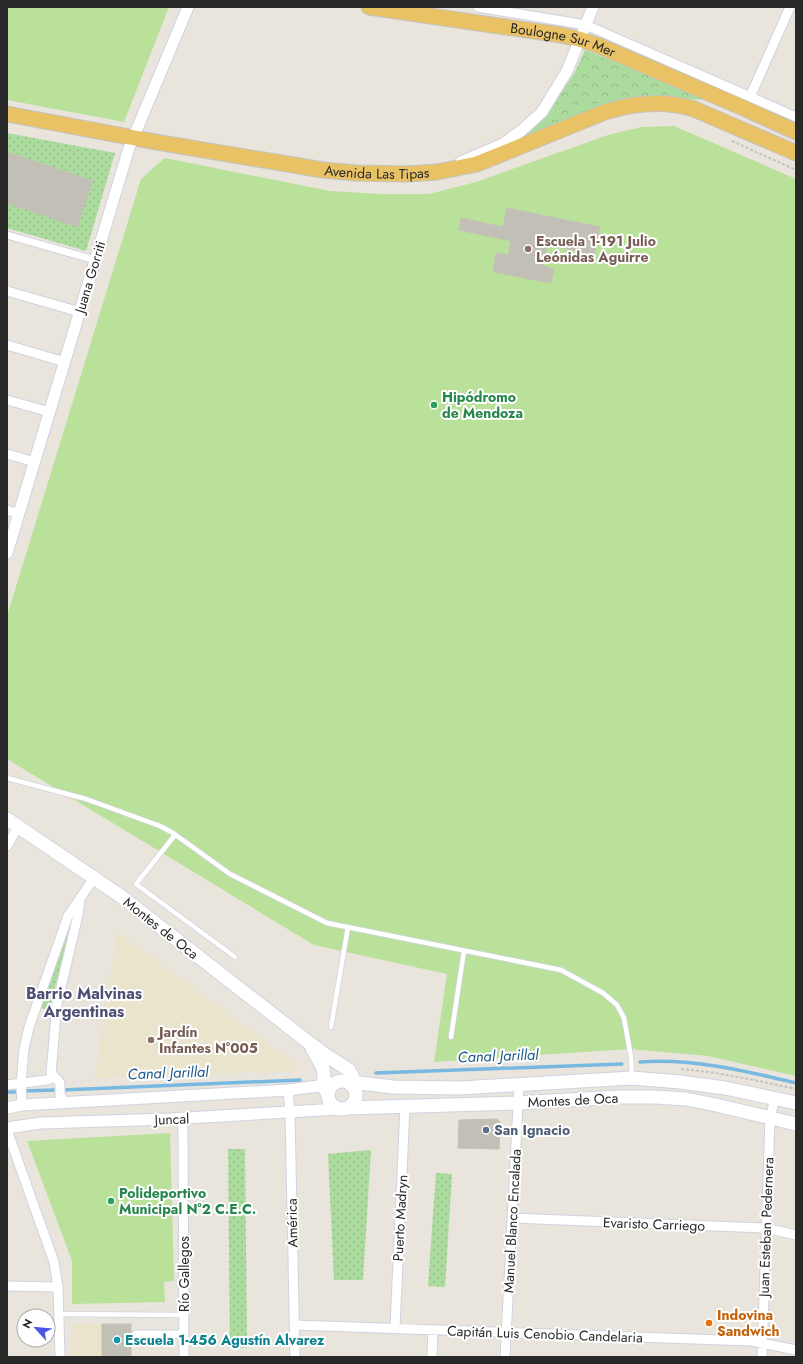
<svg xmlns="http://www.w3.org/2000/svg" width="803" height="1364" font-family="Jost,sans-serif">
<defs>
<pattern id="grass-dots" width="8" height="8" patternUnits="userSpaceOnUse"><rect width="8" height="8" fill="#abdb9d"/><path d="M2 2h.1M6 6h.1" fill="none" stroke="#93bc87" stroke-width="1.8" stroke-linecap="round"/></pattern>
<pattern id="forest-crowns" width="20" height="18" patternUnits="userSpaceOnUse"><rect width="20" height="18" fill="#abdb9d"/><path d="M2 6a3 3 0 1 1 6 0M12 15a3 3 0 1 1 6 0" fill="none" stroke="#93bc87"/></pattern>
</defs>
<rect width="100%" height="100%" fill="#e9e5dc"/>
<!-- education -->
<path fill="#eae4cc" d="M 117,932 L 297,1065 L 294,1071 L 95,1078 Z
M 71,1324 L 131,1324 L 131,1357 L 71,1357 Z"/>
<!-- grass -->
<path fill="url(#grass-dots)" d="M 7,133 L 115,153 L 86,251 L 7,228 Z
M 70,927 L 49,1011 L 41,1008 Z
M 228,1149 L 245,1149 L 247,1348 L 230,1348 Z
M 371,1150 L 363,1280 L 334,1280 L 328,1154 Z
M 436,1173 L 452,1174 L 445,1287 L 428,1286 Z"/>
<!-- forest -->
<path fill="url(#forest-crowns)" d="M 585,50 L 713,100 L 662,98 L 519,140 L 544,116 L 574,74 Z"/>
<!-- pitch -->
<path fill="#bae19a" d="M 7,7 L 169,7 L 124,122 L 7,100 Z
M 674,126 L 796,179 L 796,1076 L 708,1056 L 630,1049 L 434,1062 L 447,974 L 314,945 L 7,759 L 7,616 L 141,179 L 165,158 L 330,191 L 381,194 L 429,194 L 476,182 L 608,135 L 642,127 Z
M 170,1133 L 174,1281 L 164,1282 L 165,1302 L 72,1304 L 72,1261 L 27,1141 Z"/>
<g fill="none" stroke-linecap="round" stroke-linejoin="round">
<!-- stream -->
<path stroke="#78b9e2" stroke-width="3.5" d="M 640,1062 C 692,1058 746,1071 796,1083
M 376,1073 L 622,1064
M 62,1090 L 300,1080
M 23,1091 L 55,1090
M 7,1092 L 15,1092"/>
</g>
<!-- building -->
<path fill="#c2bfb7" stroke="#c4c1b6" d="M 7,152 L 93,181 L 77,227 L 7,203 Z
M 507,208 L 600,227 L 594,255 L 547,245 L 543,266 L 554,269 L 551,283 L 493,272 L 496,253 L 508,255 L 511,241 L 459,230 L 461,218 L 503,227 Z
M 497,1119 L 500,1122 L 499,1149 L 458,1148 L 459,1120 Z
M 102,1324 L 131,1324 L 131,1357 L 102,1357 Z"/>
<g fill="none" stroke-linecap="round" stroke-linejoin="round">
<!-- service casing -->
<g stroke="#d1d2e0" stroke-width="6">
<path id="service" d="M 7,778 L 86,799 L 160,826 L 173,833 L 230,874 L 327,923 L 561,970 L 603,993 L 617,1005 L 624,1018 L 631,1057 L 632,1078
M 175,835 L 136,884 L 235,957
M 331,1027 L 348,927
M 451,1037 L 464,951
M 60,1314 L 184,1315"/>
</g>
<!-- pedestrian casing -->
<g stroke="#d1d2e0" stroke-width="9">
<path id="pedestrian" d="M 7,235 L 95,260
M 136,1334 L 184,1334"/>
</g>
<!-- minor casing -->
<g stroke="#d1d2e0" stroke-width="11">
<path id="minor" d="M 478,7 L 586,25 L 796,117
M 750,97 L 790,7
M 7,291 L 80,312
M 7,345 L 65,362
M 7,400 L 50,412
M 7,454 L 35,462
M 7,510 L 19,514
M 7,846 L 18,827
M 7,1085 L 47,1080 L 54,1077
M 288,1090 L 290,1113 L 295,1357
M 65,1103 L 60,1095 L 60,1083 L 51,1073 L 57,1004 L 78,915 L 80,900
M 22,1105 L 21,1083 L 24,1049 L 29,1027 L 68,916 L 94,878
M 182,1119 L 183,1130 L 184,1357
M 7,1130 L 54,1262 L 58,1287 L 60,1357
M 512,1218 L 766,1228 L 796,1235
M 7,1286 L 58,1287
M 294,1325 L 751,1341 L 796,1350
M 395,1328 L 405,1107
M 432,1357 L 433,1330
M 505,1357 L 519,1085
M 762,1357 L 770,1118 L 775,1098"/>
</g>
<!-- tertiary casing -->
<g stroke="#d1d2e0" stroke-width="13">
<path id="tertiary" d="M 461,162 L 503,144 L 521,131 L 542,112 L 567,71 L 593,7
M 7,553 L 129,148 L 188,7
M 7,1108 L 22,1105 L 288,1090 L 334,1084
M 7,1128 L 41,1123 L 170,1119 L 338,1109"/>
</g>
<!-- secondary casing -->
<g stroke="#d1d2e0" stroke-width="15">
<path id="secondary" d="M 7,819 L 122,897 L 303,1038 L 324,1054 L 349,1070 L 355,1082 L 355,1088
M 312,1048 L 323,1068 L 324,1076 L 323,1085 L 327,1093
M328 1095a14 14 0 1 1 28 0a14 14 0 1 1-28 0Z
M 344,1081 L 393,1087 L 460,1088 L 632,1078 L 680,1082 L 725,1088 L 796,1103
M 347,1108 L 518,1103 L 618,1097 L 655,1097 L 686,1099 L 716,1105 L 796,1124"/>
</g>
<!-- trunk casing -->
<g stroke="#c3c3c3" stroke-width="17">
<g id="trunk">
<path id="s1" d="M 369,7 L 561,35 L 579,39 L 597,45 L 746,109 L 796,132"/>
<path id="s2" d="M 7,114 L 156,142 L 323,170 L 356,173 L 407,174 L 437,172 L 477,164 L 605,112 C 634,103 664,100 694,109 L 796,153"/>
</g>
</g>
<!-- path -->
<path stroke="#c3c3c3" stroke-width="2" stroke-dasharray="3 2" stroke-linecap="butt" d="M 732,141 L 796,170
M 681,1069 C 720,1072 758,1081 796,1089"/>
<!-- service -->
<use href="#service" stroke="#fff" stroke-width="4.5"/>
<!-- pedestrian -->
<use href="#pedestrian" stroke="#fff" stroke-width="7"/>
<!-- minor -->
<use href="#minor" stroke="#fff" stroke-width="9"/>
<!-- tertiary -->
<use href="#tertiary" stroke="#fff" stroke-width="11"/>
<!-- secondary -->
<use href="#secondary" stroke="#fff" stroke-width="13"/>
<!-- trunk -->
<use href="#trunk" stroke="#e8c265" stroke-width="15"/>
</g>
<!-- markers -->
<g fill="#8d6e63" stroke="#fff" stroke-width="1.5">
<circle cx="528" cy="249" r="4"/>
<circle cx="151" cy="1040" r="4"/>
</g>
<g fill="#2e9e5b" stroke="#fff" stroke-width="1.5">
<circle cx="434" cy="405" r="4"/>
<circle cx="111" cy="1201" r="4"/>
</g>
<circle fill="#5c6f8a" stroke="#fff" stroke-width="1.5" cx="486" cy="1130" r="4"/>
<circle fill="#e8710a" stroke="#fff" stroke-width="1.5" cx="709" cy="1323" r="4"/>
<circle fill="#0f9aa8" stroke="#fff" stroke-width="1.5" cx="117" cy="1340" r="4"/>
<g text-anchor="middle" stroke-width="4" stroke-linejoin="round" paint-order="stroke">
<!-- street labels -->
<g font-size="14" fill="#292929" stroke="#fff">
<text dy="5" stroke="none"><textPath href="#s1" startOffset="197">Boulogne Sur Mer</textPath></text>
<text dy="5" stroke="none"><textPath href="#s2" startOffset="375">Avenida Las Tipas</textPath></text>
<text transform="translate(90 277) rotate(-73)" y="5">Juana Gorriti</text>
<text transform="translate(161 928) rotate(38)" y="5">Montes de Oca</text>
<text transform="translate(573 1100) rotate(-3)" y="5">Montes de Oca</text>
<text transform="translate(172 1119) rotate(-2)" y="5">Juncal</text>
<text transform="translate(400 1218) rotate(-87)" y="5">Puerto Madryn</text>
<text transform="translate(512 1221) rotate(-87)" y="5">Manuel Blanco Encalada</text>
<text transform="translate(292 1223) rotate(-91)" y="5">América</text>
<text transform="translate(654 1224) rotate(2)" y="5">Evaristo Carriego</text>
<text transform="translate(766 1227) rotate(-88)" y="5">Juan Esteban Pedernera</text>
<text transform="translate(184 1274) rotate(-90)" y="5">Río Gallegos</text>
<text transform="translate(545 1334) rotate(2)" y="5">Capitán Luis Cenobio Candelaria</text>
</g>
<!-- education labels -->
<g font-size="14" font-weight="bold" fill="#785e54" stroke="#fff" text-anchor="start">
<text x="536" y="246">Escuela 1-191 Julio<tspan x="536" dy="16">Leónidas Aguirre</tspan></text>
<text x="159" y="1037">Jardín<tspan x="159" dy="16">Infantes N°005</tspan></text>
</g>
<!-- leisure labels -->
<g font-size="14" font-weight="bold" fill="#27864d" stroke="#fff" text-anchor="start">
<text x="442" y="402">Hipódromo<tspan x="442" dy="16">de Mendoza</tspan></text>
<text x="119" y="1198">Polideportivo<tspan x="119" dy="16">Municipal N°2 C.E.C.</tspan></text>
</g>
<!-- service labels -->
<g font-size="14" font-weight="bold" fill="#4e5e75" stroke="#fff" text-anchor="start">
<text x="494" y="1135">San Ignacio</text>
</g>
<!-- food labels -->
<g font-size="14" font-weight="bold" fill="#c56008" stroke="#fff" text-anchor="start">
<text x="717" y="1320">Indovina<tspan x="717" dy="16">Sandwich</tspan></text>
</g>
<!-- culture labels -->
<g font-size="14" font-weight="bold" fill="#0d838f" stroke="#fff" text-anchor="start">
<text x="125" y="1345">Escuela 1-456 Agustín Alvarez</text>
</g>
<!-- water labels -->
<g font-size="15" font-style="italic" fill="#1a578b" stroke="#fff">
<text transform="translate(498 1056) rotate(-2)" y="5">Canal Jarillal</text>
<text transform="translate(168 1073) rotate(-2)" y="5">Canal Jarillal</text>
</g>
<!-- quarter labels -->
<g font-size="16" font-weight="bold" fill="#4e5074" stroke="#fff">
<text x="84" y="999">Barrio Malvinas<tspan x="84" dy="18">Argentinas</tspan></text>
</g>
</g>
<!-- border -->
<rect width="803" height="1364" fill="none" stroke="#292929" stroke-width="16"/>
<!-- north arrow -->
<g transform="translate(36 1328) rotate(297)"><circle r="19" fill="#ffffff" stroke="#a9a9a9"/>
<path d="M0-3L7 15L0 10L-7 15Z" fill="#4b55e8"/>
<text y="-6" font-size="11" font-weight="bold" text-anchor="middle" fill="#292929">N</text>
</g>
</svg>
